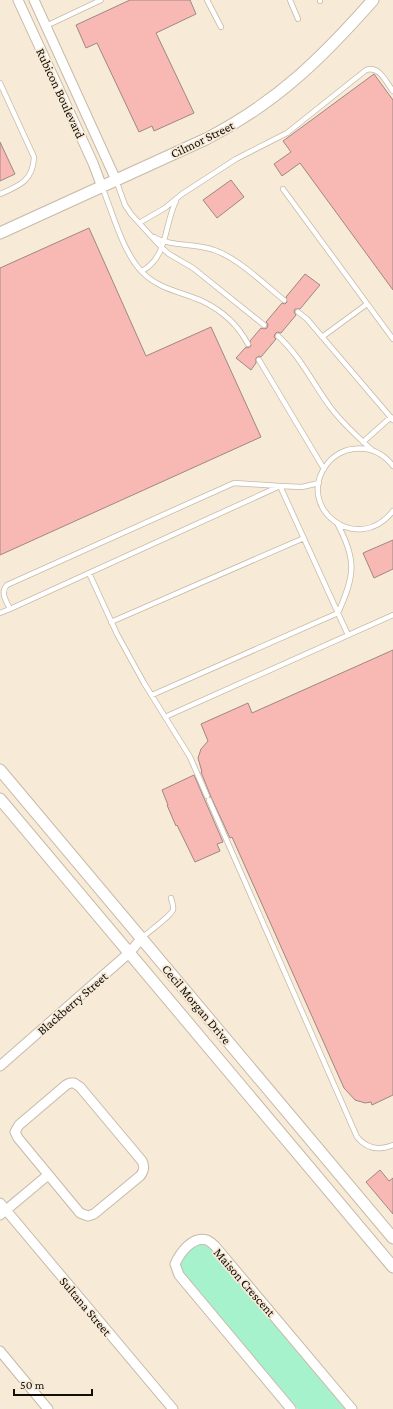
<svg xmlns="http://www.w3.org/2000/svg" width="393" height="1409" font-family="'Crimson Pro',serif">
<rect width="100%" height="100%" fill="#f7ead7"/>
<!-- park -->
<path fill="#a5f2cd" d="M 200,1245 L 204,1245 L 211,1249 L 345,1409 L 298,1409 L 182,1271 L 180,1263 C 184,1255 191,1247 200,1245 Z"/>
<!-- building -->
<path fill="#f8b8b3" stroke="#9f8785" d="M 130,0 L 190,0 L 196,14 L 156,33 L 194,113 L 154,131 L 152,126 L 139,132 L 97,43 L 86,48 L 76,25 Z
M 374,74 L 393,100 L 393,290 L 300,163 L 282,176 L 274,164 L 291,152 L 283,141 Z
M 0,142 L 15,174 L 0,181 Z
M 231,180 L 244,197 L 217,218 L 203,200 Z
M 89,228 L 146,356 L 211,327 L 261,437 L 0,555 L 0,268 Z
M 305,274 L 320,285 L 300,309 L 295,309 L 294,312 L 296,315 L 281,333 L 277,332 L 275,334 L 274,337 L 276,339 L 261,357 L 259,356 L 256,358 L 256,363 L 251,370 L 236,358 L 246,347 L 248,348 L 251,346 L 250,341 L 261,328 L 264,329 L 267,328 L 268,324 L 266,322 L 282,303 L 285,304 L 287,302 L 286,297 Z
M 393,540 L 393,569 L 374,578 L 363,553 Z
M 393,650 L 393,1095 L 372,1105 L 371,1102 L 365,1103 L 355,1100 L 344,1088 L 232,837 L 230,838 L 211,797 L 201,772 L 202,772 L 198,758 L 201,749 L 208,741 L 201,724 L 248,703 L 252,713 Z
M 194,775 L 223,842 L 217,844 L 220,851 L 195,862 L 177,825 L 176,826 L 167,805 L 168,805 L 162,790 Z
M 380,1170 L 389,1181 L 393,1178 L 393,1214 L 366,1182 Z"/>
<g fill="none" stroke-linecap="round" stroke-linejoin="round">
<!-- service casing -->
<g stroke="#c6baa8" stroke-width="6">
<path id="service" d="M 207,0 L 221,27
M 290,0 L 298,19
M 320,0 L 320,1
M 46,26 L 101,0
M 0,83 L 34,157 C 33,181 19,186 0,194
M 116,180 L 125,205 L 131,214 L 162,248 L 169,254 L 193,268 L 264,325
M 102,187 C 113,213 122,251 142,272 C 160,290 180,291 202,301 C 221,310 238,325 248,344
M 283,189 L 393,339
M 139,223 L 165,208 L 182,194 L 236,159 L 287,133 L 366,70 C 379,65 386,82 393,91
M 154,237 C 171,247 195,243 214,250 C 238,258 264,284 284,300
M 142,271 C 168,257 164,225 176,201
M 298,312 L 307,319 L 393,420
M 278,336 C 301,357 313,384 331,408 C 343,424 358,437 372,450
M 322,337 L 367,304
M 259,360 L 324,469
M 363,442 L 391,417
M 393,466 C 383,453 369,447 353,449 C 343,450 333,456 327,464 C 294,507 357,557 393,511
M 234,483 L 280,486 L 10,609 C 6,601 0,592 7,585 Z
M 319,483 L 302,487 L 280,486 L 348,635
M 89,573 L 117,634 L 144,683 L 190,757 L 207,796
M 0,613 L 10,609
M 111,622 L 304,538
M 152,695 L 338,613 C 355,575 357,560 337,523
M 165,717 L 393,615
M 209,800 L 357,1137 C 367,1149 379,1151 393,1145
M 142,938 C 148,932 171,916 173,910 C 174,906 172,902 171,898"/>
</g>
<!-- minor casing -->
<g stroke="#c6baa8" stroke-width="11">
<path id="minor" d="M 18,0 L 93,163 L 102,187
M 34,0 L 116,180
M 0,1066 L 129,953 L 142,938
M 70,1083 L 74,1083 L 80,1087 L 142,1161 C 145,1167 144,1171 140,1176 L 94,1214 L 88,1216 L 80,1213 L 18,1138 L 15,1132 L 19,1125 L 66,1085 Z
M 0,1203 L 173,1409
M 0,1215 L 48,1175
M 0,1351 L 48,1409
M 291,1409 L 179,1275 L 175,1264 C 180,1253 192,1236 207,1240 C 209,1241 213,1244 215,1246 L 352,1409"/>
</g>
<!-- tertiary casing -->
<g stroke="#c6baa8" stroke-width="13">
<path id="tertiary" d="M 0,233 L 206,139 C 276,103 321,59 373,0
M 0,770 L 393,1238
M 0,799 L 393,1267"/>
</g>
<!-- service -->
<use href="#service" stroke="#fff" stroke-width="4.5"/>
<!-- minor -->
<use href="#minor" stroke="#fff" stroke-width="9"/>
<!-- tertiary -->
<use href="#tertiary" stroke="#fff" stroke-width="11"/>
</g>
<g text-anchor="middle" stroke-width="3.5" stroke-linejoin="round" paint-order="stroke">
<!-- street labels -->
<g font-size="13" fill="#120e08" stroke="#f7ead7">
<text transform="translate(61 93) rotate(65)" y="5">Rubicon Boulevard</text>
<text transform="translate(202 139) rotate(-26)" y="5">Cilmor Street</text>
<text transform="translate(72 1003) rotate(-41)" y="5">Blackberry Street</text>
<text transform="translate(197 1004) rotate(50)" y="5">Cecil Morgan Drive</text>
<text transform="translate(245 1282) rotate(49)" y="5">Maison Crescent</text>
<text transform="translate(86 1306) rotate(50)" y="5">Sultana Street</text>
</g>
</g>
<!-- scale -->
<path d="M14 1389v6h78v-6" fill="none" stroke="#120e08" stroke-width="2"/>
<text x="20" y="1389" font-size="12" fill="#120e08" stroke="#f7ead7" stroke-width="3" paint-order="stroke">50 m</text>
</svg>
